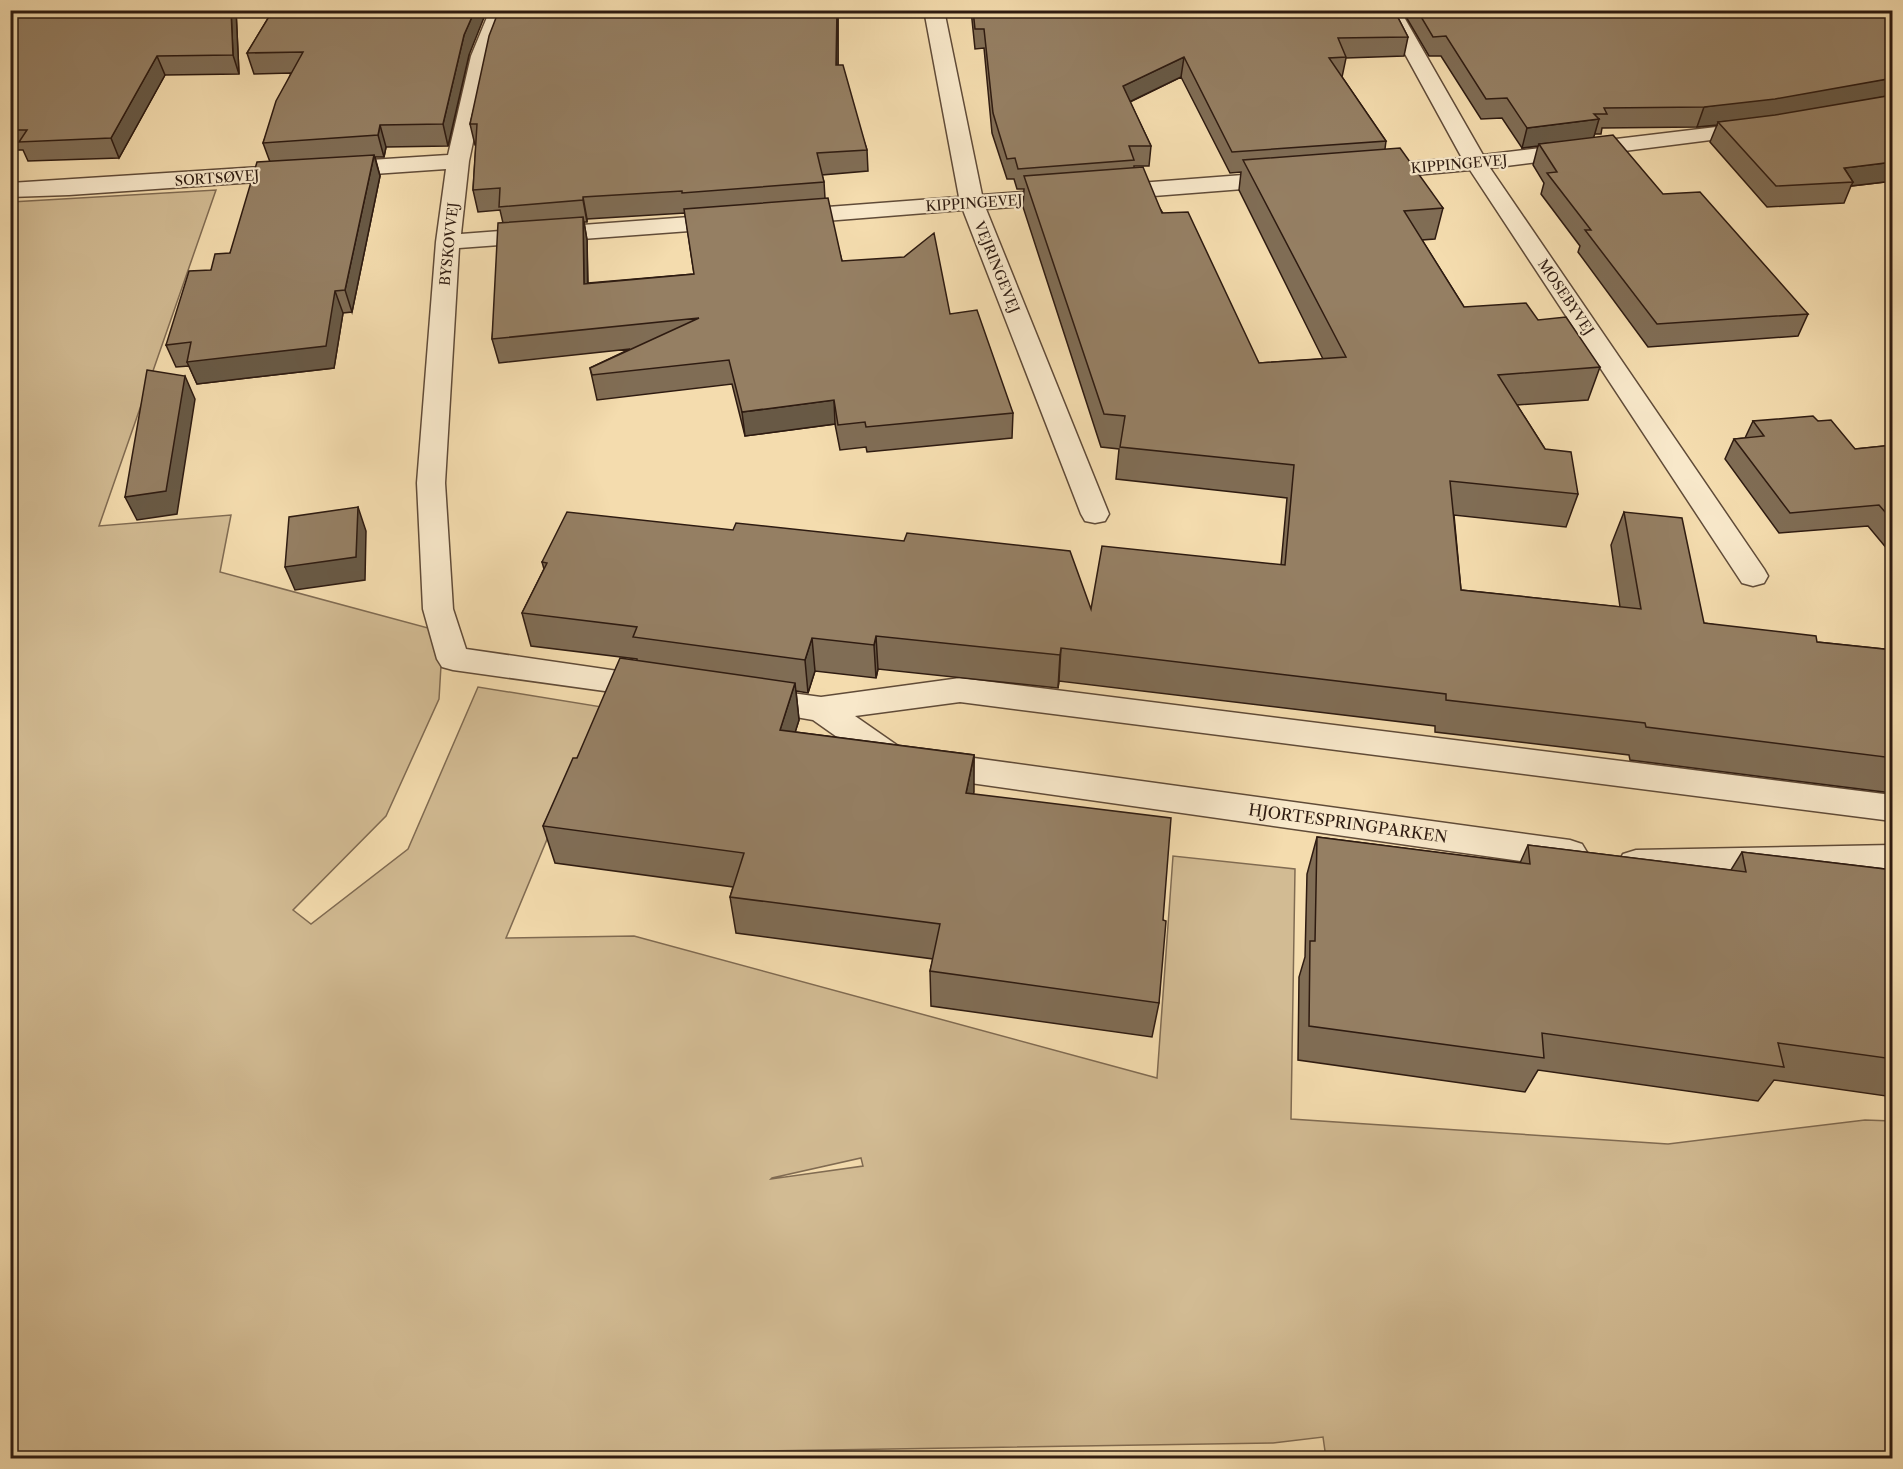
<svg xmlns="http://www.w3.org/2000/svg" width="1903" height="1469" font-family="'Libre Caslon Text',serif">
<rect width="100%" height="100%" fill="#f4dcae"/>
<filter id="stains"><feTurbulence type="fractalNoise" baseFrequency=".00333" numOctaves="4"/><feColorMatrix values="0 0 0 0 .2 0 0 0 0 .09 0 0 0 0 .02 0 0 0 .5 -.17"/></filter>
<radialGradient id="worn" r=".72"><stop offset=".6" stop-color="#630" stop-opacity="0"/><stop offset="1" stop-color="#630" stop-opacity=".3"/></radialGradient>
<!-- green -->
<path fill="#d2bb93" stroke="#806b52" stroke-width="1.5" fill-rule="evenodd" d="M 216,190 L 99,526 L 231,515 L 220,572 L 443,632 L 439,699 L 386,816 L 293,910 L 311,924 L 408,849 L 478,687 L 602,707 L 506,938 L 634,936 L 1157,1078 L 1173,856 L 1295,869 L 1291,1119 L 1668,1144 L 1865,1120 L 1892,1121 L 1892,1458 L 1326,1458 L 1323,1437 L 1273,1443 L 639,1453 L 638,1458 L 11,1458 L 11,202 ZM 861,1158 L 863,1166 L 771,1179 L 772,1178 Z"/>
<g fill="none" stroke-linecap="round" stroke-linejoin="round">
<!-- minor casing -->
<g stroke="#604b38" stroke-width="3">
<path id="minor" d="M 490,10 L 509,10 L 491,56 L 469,161 L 461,234 L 730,214 L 738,216 L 742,221 L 738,226 L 730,228 L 459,248 L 445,483 L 453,609 L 466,649 L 666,678 L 671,686 L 666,694 L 655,698 L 453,670 L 442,667 L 437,659 L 423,609 L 417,483 L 436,242 L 446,169 L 69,195 L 10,197 L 10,183 L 448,155 L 471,56 Z
M 924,10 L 944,10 L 982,195 L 1283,172 L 1291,174 L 1294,179 L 1291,184 L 1283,186 L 986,209 L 1109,514 L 1105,521 L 1095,523 L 1085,521 L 1081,514 L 963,210 L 788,224 L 780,222 L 776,217 L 780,212 L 788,210 L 959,197 Z
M 1381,10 L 1400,10 L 1483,155 L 1758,122 L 1766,123 L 1769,128 L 1766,133 L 1758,134 L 1490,168 L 1764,569 L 1768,576 L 1764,583 L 1753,586 L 1742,583 L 1470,170 L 1371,179 L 1363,177 L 1360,172 L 1363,167 L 1371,165 L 1462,158 Z
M 960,678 L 1892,795 L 1892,821 L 960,702 L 855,716 L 901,748 L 1570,840 L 1582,844 L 1588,854 L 1582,864 L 1570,868 L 893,772 L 881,768 L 813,720 L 743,708 L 738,700 L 743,692 L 754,688 L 821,697 Z
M 1892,845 L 1892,873 L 1636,878 L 1623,874 L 1618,864 L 1623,854 L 1636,850 Z"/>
</g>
<!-- minor -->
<use href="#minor" fill="#f8e8ca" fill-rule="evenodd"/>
</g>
<!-- wall -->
<path fill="#806d55" stroke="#2e1b11" stroke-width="1.5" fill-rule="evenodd" d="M 20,10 L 236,10 L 239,74 L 165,75 L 119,158 L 28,161 L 23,150 L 10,150 L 10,23 Z
M 273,10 L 469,55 L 448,146 L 386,147 L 384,157 L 375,157 L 380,176 L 352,312 L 343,313 L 334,368 L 197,384 L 189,366 L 176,367 L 166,345 L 211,270 L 230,253 L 270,162 L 263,143 L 291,73 L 254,74 L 247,53 Z
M 499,10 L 838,10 L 838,65 L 867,150 L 868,171 L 822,175 L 824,182 L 825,198 L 842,261 L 950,314 L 1013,413 L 1012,438 L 867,452 L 866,447 L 840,450 L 835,424 L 745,436 L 732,384 L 597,400 L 590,368 L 630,349 L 499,363 L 492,339 L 503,223 L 500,210 L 478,212 L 473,190 L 476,145 L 475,145 L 470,124 ZM 685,213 L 694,274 L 588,283 L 587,240 L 584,222 L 587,222 L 587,219 Z
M 971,10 L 1394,10 L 1408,37 L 1404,56 L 1346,58 L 1342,77 L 1386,141 L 1385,149 L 1443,208 L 1435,239 L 1422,240 L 1464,307 L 1538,320 L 1600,367 L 1588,400 L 1517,405 L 1545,449 L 1578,494 L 1566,527 L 1454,515 L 1461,590 L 1620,607 L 1611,545 L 1624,512 L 1704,623 L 1817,642 L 1893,650 L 1893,794 L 1892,793 L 1630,760 L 1629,755 L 1435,732 L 1435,726 L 1059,681 L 1058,688 L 878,669 L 876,678 L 815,671 L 808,693 L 796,691 L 799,720 L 795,732 L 974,755 L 973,794 L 1163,920 L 1159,1003 L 1152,1037 L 931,1006 L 930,971 L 933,959 L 736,933 L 730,897 L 733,887 L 555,863 L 543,826 L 577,758 L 637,661 L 637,659 L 531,646 L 522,613 L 544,569 L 542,562 L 1091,609 L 1281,565 L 1287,498 L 1116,479 L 1119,449 L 1101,447 L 1023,207 L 1024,189 L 1017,189 L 1014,179 L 1007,179 L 992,133 L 984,48 L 975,49 ZM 1181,77 L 1230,173 L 1241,172 L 1239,190 L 1323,359 L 1259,363 L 1134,168 L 1134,166 L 1149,166 L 1151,146 L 1130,102 Z
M 1402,10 L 1893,10 L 1893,181 L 1851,186 L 1844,203 L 1767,207 L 1710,142 L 1717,125 L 1697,127 L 1602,128 L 1601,134 L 1594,134 L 1593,137 L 1808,314 L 1798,336 L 1648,347 L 1578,252 L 1580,246 L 1541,194 L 1544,183 L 1533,165 L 1538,146 L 1522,148 L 1502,118 L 1481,119 L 1441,56 L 1429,56 Z
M 1753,421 L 1818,421 L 1855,449 L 1893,445 L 1893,550 L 1888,550 L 1868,526 L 1779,533 L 1725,459 L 1734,439 L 1745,438 Z
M 1317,837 L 1520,863 L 1528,845 L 1731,870 L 1742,852 L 1893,870 L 1893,1097 L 1774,1080 L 1758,1101 L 1538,1070 L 1525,1092 L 1298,1060 L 1299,977 L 1305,957 L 1307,874 Z"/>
<!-- shaded-wall -->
<path fill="#685945" stroke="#2e1b11" stroke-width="1.5" d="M 231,10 L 236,10 L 239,74 L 233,55 Z
M 475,10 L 487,10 L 469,55 L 448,146 L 443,124 L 464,35 Z
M 837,10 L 838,10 L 838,86 L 836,65 Z
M 157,56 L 165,75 L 119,158 L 111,138 Z
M 1184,57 L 1181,77 L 1121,106 L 1123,86 Z
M 1893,78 L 1893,95 L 1767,119 L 1718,122 L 1717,125 L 1697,127 L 1704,107 Z
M 1599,119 L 1593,140 L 1539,144 L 1538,146 L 1522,148 L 1527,128 Z
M 380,125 L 386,147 L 384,157 L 378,135 Z
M 374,155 L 380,176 L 352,312 L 345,290 Z
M 1893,162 L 1893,181 L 1851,186 L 1853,182 L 1844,168 Z
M 583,197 L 587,219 L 587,222 L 583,200 Z
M 583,217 L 587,240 L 588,307 L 584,284 Z
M 335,291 L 343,313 L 334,368 L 197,384 L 187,362 Z
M 185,376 L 195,399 L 177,514 L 137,520 L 125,497 Z
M 834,400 L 835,424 L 745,436 L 742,412 Z
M 358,507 L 366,531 L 365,580 L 295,590 L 285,567 Z
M 876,636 L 878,669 L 876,678 L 874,645 Z
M 812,638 L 815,671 L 808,693 L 805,660 Z
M 1061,648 L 1059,681 L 1058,688 L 1060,655 Z
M 795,683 L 799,720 L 784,768 L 780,730 Z
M 974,755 L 974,792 L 966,830 L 966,793 Z"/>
<!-- building -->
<path fill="#957f63" stroke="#2e1b11" stroke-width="1.5" d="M 20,10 L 231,10 L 233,55 L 157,56 L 111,138 L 19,142 L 27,130 L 10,130 L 10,23 Z
M 273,10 L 475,10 L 464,35 L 443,124 L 380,125 L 378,135 L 263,143 L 276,101 L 303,52 L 247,53 Z
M 499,10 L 837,10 L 836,65 L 843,65 L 867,150 L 817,153 L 824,182 L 682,193 L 682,191 L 583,197 L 583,200 L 499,207 L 500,188 L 473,190 L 477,124 L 470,124 L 489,36 Z
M 973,10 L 1394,10 L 1408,37 L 1338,38 L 1346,57 L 1329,58 L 1386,141 L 1232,152 L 1184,57 L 1123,86 L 1151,146 L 1129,146 L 1134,160 L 1018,169 L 1015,158 L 1007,159 L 993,113 L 984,29 L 975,29 Z
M 1417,10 L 1893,10 L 1893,78 L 1775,99 L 1704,107 L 1604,108 L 1607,114 L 1594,114 L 1599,119 L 1527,128 L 1507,98 L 1486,99 L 1446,36 L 1433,37 Z
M 1893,95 L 1893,162 L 1844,168 L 1853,182 L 1776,186 L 1718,122 L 1775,115 Z
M 1613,135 L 1663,194 L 1700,192 L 1808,314 L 1657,324 L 1585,230 L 1591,230 L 1547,173 L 1557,172 L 1539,144 Z
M 1400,148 L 1443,208 L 1404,211 L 1464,307 L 1526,303 L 1538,320 L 1566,317 L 1600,367 L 1498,375 L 1545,449 L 1571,452 L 1578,494 L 1450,481 L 1461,590 L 1641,609 L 1624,512 L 1682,518 L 1704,623 L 1816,636 L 1817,642 L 1893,650 L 1893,758 L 1646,727 L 1645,723 L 1446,700 L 1446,694 L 1061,648 L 1060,655 L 876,636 L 874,645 L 812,638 L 805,660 L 633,637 L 637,627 L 522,613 L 547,563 L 542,562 L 567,512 L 733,530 L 736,523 L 904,541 L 907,533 L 1070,551 L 1091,609 L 1102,546 L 1285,565 L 1294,465 L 1120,447 L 1125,416 L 1104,414 L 1024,176 L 1143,167 L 1162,213 L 1188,212 L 1259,363 L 1346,357 L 1243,160 Z
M 374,155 L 345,290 L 335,291 L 326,346 L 187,362 L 191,342 L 166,345 L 189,271 L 211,270 L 215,254 L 230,253 L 257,162 Z
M 828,198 L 842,261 L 904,257 L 934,233 L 950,314 L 977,310 L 1013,413 L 866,427 L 865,422 L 838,425 L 834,400 L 742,412 L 729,360 L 592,375 L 590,368 L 699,318 L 492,339 L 498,223 L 583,217 L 584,284 L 694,274 L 684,209 Z
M 147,370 L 185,376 L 166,491 L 125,497 Z
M 1813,416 L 1818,421 L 1831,420 L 1855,449 L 1893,445 L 1893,521 L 1879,505 L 1790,513 L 1734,439 L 1764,436 L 1753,421 Z
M 358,507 L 356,557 L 285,567 L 289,517 Z
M 620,658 L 795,683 L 780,730 L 974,755 L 966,793 L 1171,818 L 1163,920 L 1166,921 L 1159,1003 L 930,971 L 940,924 L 730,897 L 744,853 L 543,826 L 573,758 L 577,758 Z
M 1317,837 L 1530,864 L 1528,845 L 1746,872 L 1742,852 L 1893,870 L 1893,1059 L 1778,1043 L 1784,1067 L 1542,1033 L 1544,1058 L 1309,1026 L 1310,941 L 1315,941 Z"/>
<g text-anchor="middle" stroke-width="4.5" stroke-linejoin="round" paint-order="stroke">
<!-- far-street labels -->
<g font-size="14" fill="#2e1b11" stroke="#f8e8ca">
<text transform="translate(1459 164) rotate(-5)" y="5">KIPPINGEVEJ</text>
<text transform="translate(217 178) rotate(-4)" y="5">SORTSØVEJ</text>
<text transform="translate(974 203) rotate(-4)" y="5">KIPPINGEVEJ</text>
<text transform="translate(449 244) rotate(-84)" y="5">BYSKOVVEJ</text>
<text transform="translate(997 267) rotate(68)" y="5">VEJRINGEVEJ</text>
<text transform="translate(1566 297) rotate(56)" y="5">MOSEBYVEJ</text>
</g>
<!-- street labels -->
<g font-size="16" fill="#2e1b11" stroke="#f8e8ca">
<text transform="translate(1348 823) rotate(8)" y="6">HJORTESPRINGPARKEN</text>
</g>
</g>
<!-- margin -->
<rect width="1903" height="1469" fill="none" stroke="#f4dcae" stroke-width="36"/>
<rect x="12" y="12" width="1879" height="1445" fill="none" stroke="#2e1b11" stroke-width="3"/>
<rect x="18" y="18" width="1867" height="1433" fill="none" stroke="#2e1b11" stroke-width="1.5"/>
<rect width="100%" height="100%" filter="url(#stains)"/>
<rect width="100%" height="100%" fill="url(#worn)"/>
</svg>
